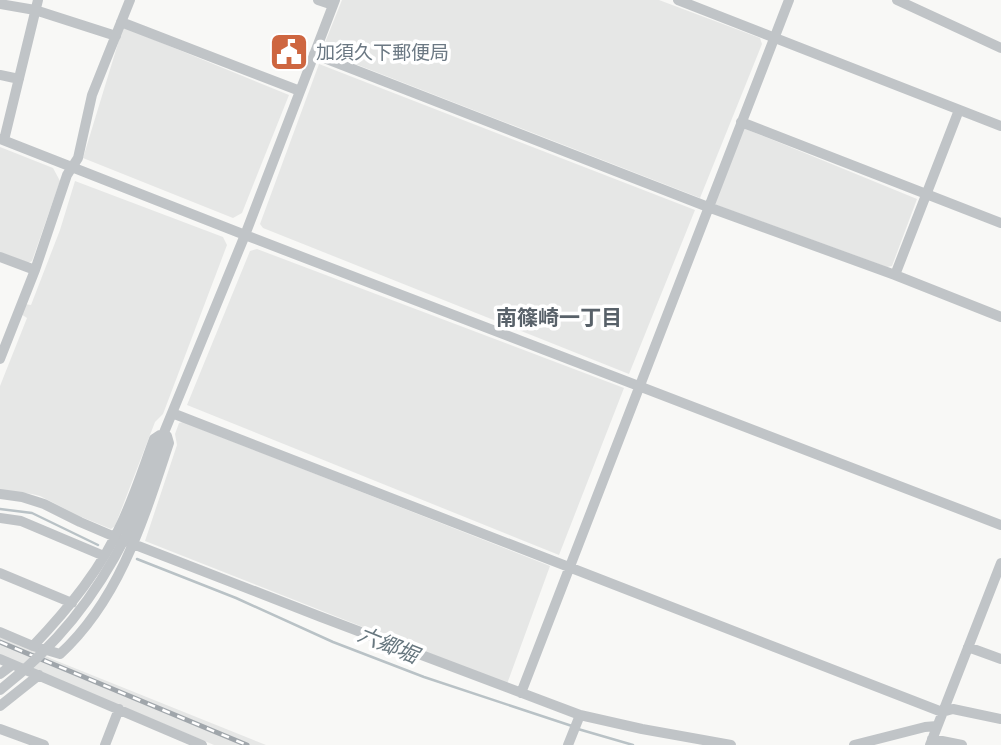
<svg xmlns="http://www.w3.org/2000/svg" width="1001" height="745" font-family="Overpass,'Noto Sans JP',sans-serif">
<rect width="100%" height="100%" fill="#f8f8f6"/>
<!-- built -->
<path fill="#e6e7e6" d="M 342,0 L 659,0 L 760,38 L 762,44 L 700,198 L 327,53 L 324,45 Z
M 123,27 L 289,95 L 242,213 L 233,218 L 83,158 Z
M 319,64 L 695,210 L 629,374 L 263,228 L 260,224 Z
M 741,127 L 917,199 L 892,266 L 887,267 L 711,203 Z
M 0,147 L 53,168 L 60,181 L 32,261 L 28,263 L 0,252 Z
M 75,181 L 223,237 L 227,245 L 163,414 L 155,422 L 115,526 L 111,529 L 79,516 L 40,496 L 32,494 L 0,490 L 0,386 L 27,318 L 21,314 L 25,304 L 31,305 L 60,230 Z
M 257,249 L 624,388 L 559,555 L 187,405 L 250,251 Z
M 183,422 L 550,566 L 507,684 L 145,541 L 177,445 L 175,434 L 179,423 Z
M 0,635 L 52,659 L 266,745 L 214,745 L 0,655 Z"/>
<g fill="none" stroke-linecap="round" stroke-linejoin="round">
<!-- stream -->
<path stroke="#b9c2c6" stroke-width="2.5" d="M 0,509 L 32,513 L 98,545
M 137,559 L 236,598 L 333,642 L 424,677 L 572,726
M 578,729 L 633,745"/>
<!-- minor -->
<path stroke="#c0c4c7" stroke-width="10" d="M 318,0 L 333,5
M 678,0 L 1001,126
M 897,0 L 1001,48
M 0,4 L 35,10 L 116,36
M 121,22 L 300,91
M 314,54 L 708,207 L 895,275 L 1001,317
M 0,75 L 19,79
M 741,122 L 1001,223
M 0,139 L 245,235 L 1001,525
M 4,140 L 38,0
M 0,257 L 35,270
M 895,275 L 959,110
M 0,359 L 35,270 L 67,175 L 78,158 L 92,95 L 130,0
M 172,413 L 942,712 L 953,709 L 1001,719
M 0,494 L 22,497 L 44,504 L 80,522 L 115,537 L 321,617 L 580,715 L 642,729 L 731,745
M 0,518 L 21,521 L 104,556
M 127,534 L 163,435 L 245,235 L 335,0
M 0,573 L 72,603
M 0,632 L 33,646 L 60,654 C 120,599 144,518 169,443 L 167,436 L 160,435 L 154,439 C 144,466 135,494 123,520 C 102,568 69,608 33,646
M 968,647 L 1001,659
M 0,659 L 202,745
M 0,674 L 12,665
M 521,693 L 789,0
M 0,706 L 39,675
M 0,729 L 44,745
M 932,739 L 962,745
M 105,745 L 119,709
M 568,745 L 580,715
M 854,745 L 925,727 L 937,726
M 930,745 L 1001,563"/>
<!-- rail casing -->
<g stroke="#a0a6ab" stroke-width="5">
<path id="rail" d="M 0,642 L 247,745"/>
</g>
<!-- rail -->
<use href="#rail" stroke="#fff" stroke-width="2.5" stroke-dasharray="8" stroke-linecap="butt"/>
<!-- minor-bridge -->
<path stroke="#c0c4c7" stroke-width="10" d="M 0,690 C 56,646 95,598 127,534"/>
</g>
<!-- icons -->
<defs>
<g id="civic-square" transform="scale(2.0125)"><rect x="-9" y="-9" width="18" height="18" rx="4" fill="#ce6640" stroke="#fff"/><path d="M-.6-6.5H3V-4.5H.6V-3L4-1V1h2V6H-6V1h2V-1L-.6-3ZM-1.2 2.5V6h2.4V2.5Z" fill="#fff"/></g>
</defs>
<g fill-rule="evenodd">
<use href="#civic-square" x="289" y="52"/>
</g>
<g text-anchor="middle" stroke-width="7" stroke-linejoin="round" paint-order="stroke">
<!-- poi labels -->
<g font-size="19" fill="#6b7883" stroke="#fff" text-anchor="start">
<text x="316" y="59">加須久下郵便局</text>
</g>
<!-- neighbourhood labels -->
<g font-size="21" font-weight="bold" fill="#586169" stroke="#fff">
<text x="559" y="325">南篠崎一丁目</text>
</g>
<!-- water labels -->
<g font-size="21" font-style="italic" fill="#67777f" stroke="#fff">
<text transform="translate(388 645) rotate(22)" y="7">六郷堀</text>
</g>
</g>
</svg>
